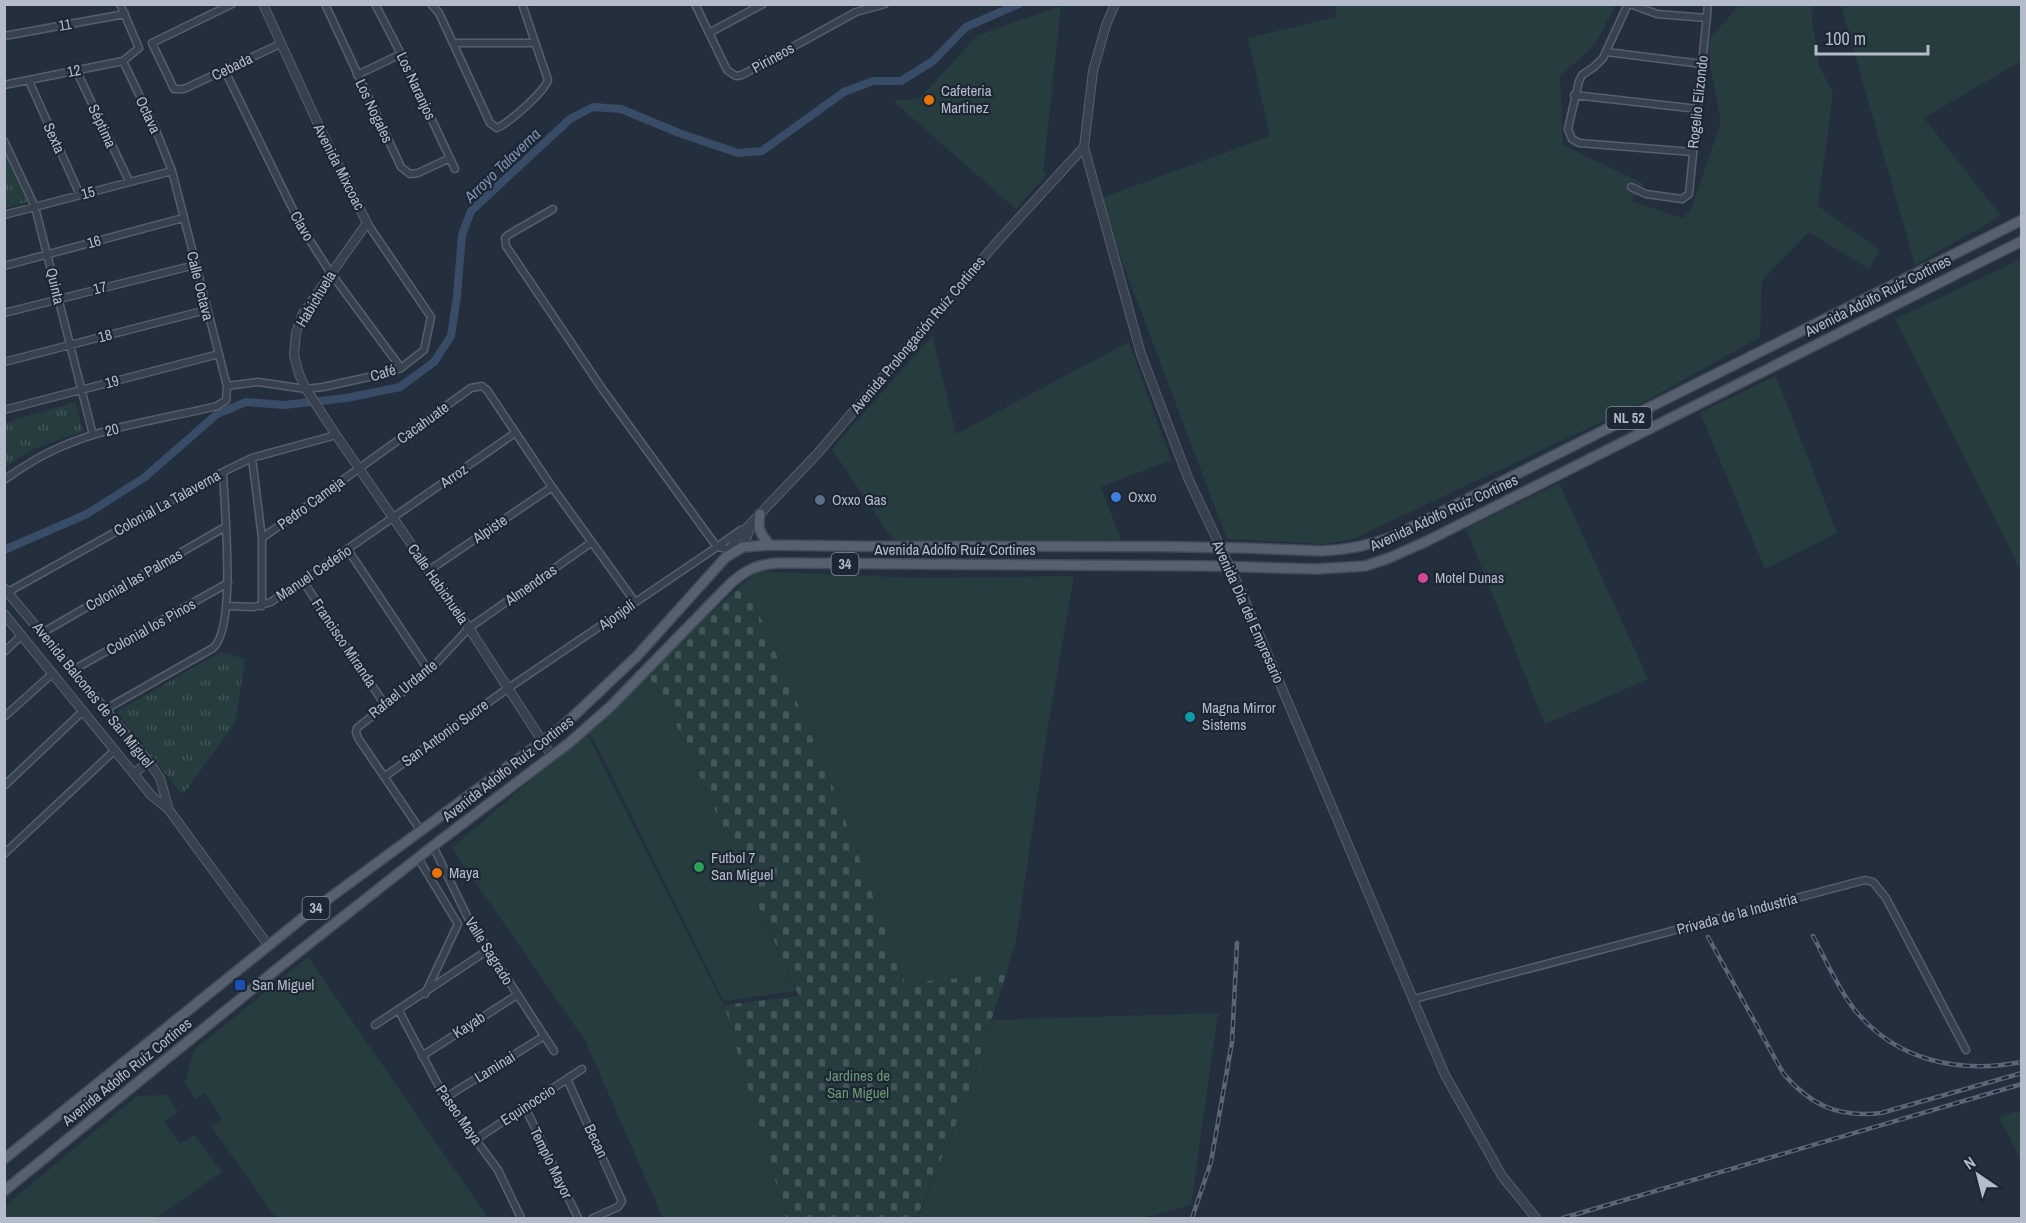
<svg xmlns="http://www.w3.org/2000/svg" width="2026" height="1223" font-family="'Archivo Narrow',sans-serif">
<defs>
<pattern id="cemetery-stones" width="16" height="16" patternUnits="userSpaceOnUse" patternTransform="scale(1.5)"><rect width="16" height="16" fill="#263c3f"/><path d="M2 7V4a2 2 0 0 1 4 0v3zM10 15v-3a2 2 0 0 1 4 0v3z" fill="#435659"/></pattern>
<pattern id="park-tufts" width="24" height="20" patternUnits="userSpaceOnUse" patternTransform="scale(1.5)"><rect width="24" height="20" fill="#263c3f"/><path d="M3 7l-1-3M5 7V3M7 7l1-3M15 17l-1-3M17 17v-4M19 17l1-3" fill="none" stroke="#435659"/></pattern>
</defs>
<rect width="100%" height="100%" fill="#242f3e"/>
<!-- green -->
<path fill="#263c3f" d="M 1616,4 L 1595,45 L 1560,76 L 1563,145 L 1644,184 L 1631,201 L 1683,218 L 1691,210 L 1721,122 L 1706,43 L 1739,5 L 1816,5 L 1811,12 L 1819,66 L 1833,93 L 1818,206 L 1880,250 L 1869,269 L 1809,232 L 1762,280 L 1760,337 L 1646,401 L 1351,540 L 1323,544 L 1227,539 L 1114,240 L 1102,198 L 1270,136 L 1248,38 L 1337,17 L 1334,5 Z
M 1837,5 L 2021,5 L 2021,61 L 1924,118 L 2001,216 L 1915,265 L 1841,6 Z
M 1061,6 L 1043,172 L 1046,175 L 1016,209 L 893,101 L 920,98 L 978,35 Z
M 2021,259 L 2021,571 L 1895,319 Z
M 932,336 L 956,434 L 1129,342 L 1171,460 L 1101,487 L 1121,540 L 893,540 L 832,449 Z
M 1776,376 L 1837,533 L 1765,569 L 1700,412 Z
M 1559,483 L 1648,679 L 1545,724 L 1466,529 Z
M 758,571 L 919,578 L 1074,576 L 1048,726 L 1016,940 L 1006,974 L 905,983 L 829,776 L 745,582 Z
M 646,672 L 672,715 L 796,991 L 724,1001 L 607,765 L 592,737 L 587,734 L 724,1005 L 786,1218 L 663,1218 L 586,1042 L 452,848 L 586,732 Z
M 308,957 L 488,1218 L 276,1218 L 211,1126 L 222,1118 L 204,1093 L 196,1099 L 185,1083 L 194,1050 Z
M 1218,1013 L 1191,1205 L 1144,1218 L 918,1218 L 967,1097 L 992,1020 Z
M 167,1095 L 178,1111 L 164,1122 L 180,1144 L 194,1135 L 222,1172 L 156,1218 L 5,1218 L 5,1206 L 137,1096 Z
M 2021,1110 L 2022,1110 L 2021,1160 L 1999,1117 Z"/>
<!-- cemetery -->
<path fill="url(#cemetery-stones)" d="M 745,582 L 829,776 L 905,983 L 1006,974 L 967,1097 L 917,1218 L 786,1218 L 724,1005 L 799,996 L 672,715 L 646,672 Z"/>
<!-- park -->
<path fill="url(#park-tufts)" d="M 4,151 L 27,202 L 5,208 L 4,208 Z
M 75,402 L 83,431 L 31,450 L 5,467 L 5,423 Z
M 221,652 L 245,659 L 235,723 L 184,793 L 181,793 L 118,714 L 118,711 Z"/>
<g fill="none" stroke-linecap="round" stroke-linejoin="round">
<!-- canal -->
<path stroke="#394c67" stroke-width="8" d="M 4,550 L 87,514 L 145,477 L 217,414 L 246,402 L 284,405 L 347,398 L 400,387 L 434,362 L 451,336 L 457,296 L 462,235 L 471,211 L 570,119 L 593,107 L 621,109 L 679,133 L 738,153 L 762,151 L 844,92 L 873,81 L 901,81 L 933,61 L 966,27 L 1019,4"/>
<!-- minor casing -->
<g stroke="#565f6c" stroke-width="9">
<path id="minor" d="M 232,4 L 152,43 L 174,89 L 184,89 L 280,44
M 325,4 L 401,167 L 410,174 L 418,173 L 450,158
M 375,4 L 401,54 L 455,169
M 431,4 L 439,13 L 490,123 L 497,128 C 510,122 544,92 548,80 L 522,4
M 695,4 L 727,70 L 736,76 L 742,75 L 856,12 L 885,4
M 1628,4 L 1603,58 L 1594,67 L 1582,75 L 1579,81 L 1568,129 L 1572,139 L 1579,143 L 1693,152
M 1630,4 L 1657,14 L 1707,18
M 709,33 L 763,4
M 4,36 L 125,14
M 454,43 L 535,43
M 1607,52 L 1702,64
M 76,70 L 129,181
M 225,71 L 302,228 L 330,272 L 401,368
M 357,75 L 401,54
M 29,81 L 80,195
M 4,85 L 123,61 L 139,48 L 120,4
M 1574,95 L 1698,109
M 4,141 L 35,207 L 93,435
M 1631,187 L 1646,194 L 1682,199 L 1689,194 L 1708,4
M 553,209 L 508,235 L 505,238 L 506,246 L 603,390 L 717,547 L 741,530
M 4,215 L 172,171
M 4,266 L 183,218
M 4,313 L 195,265
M 4,362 L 206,310
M 227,386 L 258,382 L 306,389 L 323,387 L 387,373 L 401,368 L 424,350 L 431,317 L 367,223
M 4,410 L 219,354
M 252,458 L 262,538 L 262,606
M 4,480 C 21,468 38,457 56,449 C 106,426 164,419 217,406 L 226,400 L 227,386 L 172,171 L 155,128 L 123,61
M 262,538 L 471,388 L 482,386 L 487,390 L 552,487 L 635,602
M 348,550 L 429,671
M 428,571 L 552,487
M 303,581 L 385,705
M 8,592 L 223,472 L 252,458 L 336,435
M 227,606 L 254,607 L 271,602 L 515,433
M 42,633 L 225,527
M 4,652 L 22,635
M 73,670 L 228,583
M 106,709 L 213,648 C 237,628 224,506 223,472
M 4,717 L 53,673
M 384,777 L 507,689 L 717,547 L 734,550
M 4,786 L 83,711
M 421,831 L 358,738 L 356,732 L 357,728 L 429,671 L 469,628 L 592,542
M 433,846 L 468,918 L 554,1051
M 4,854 L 115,750
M 418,858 L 458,924 L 425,994
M 1414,999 L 1865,880 L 1873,882 L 1886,898 L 1966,1050
M 399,1011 L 445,1098 L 498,1170 L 521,1218
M 375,1025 L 488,950
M 422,1056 L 517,995
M 567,1079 L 622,1201 L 618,1207 L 593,1218
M 445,1098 L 544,1036
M 525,1107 L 578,1218
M 475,1140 L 582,1069"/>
</g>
<!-- tertiary casing -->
<g stroke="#565f6c" stroke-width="10">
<path id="tertiary" d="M 263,4 L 318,124 L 367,223 L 302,315 L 296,333 L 294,355 L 299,374 L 306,389 L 336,435 L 469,628 L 552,756
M 1115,4 L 1106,25 L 1093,71 L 1084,147 L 1141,354 L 1188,478 L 1241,591 L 1445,1075 L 1502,1176 L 1536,1218
M 743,547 L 751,525
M 726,557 L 736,539 L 818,453 L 997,242 L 1084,147
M 4,588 L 149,762 L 160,778 L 169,810
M 4,614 L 151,795 L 169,810 L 268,945
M 134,773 L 149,762"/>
</g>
<!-- primary casing -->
<g stroke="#414a57" stroke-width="12">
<path id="primary" d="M 760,514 C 757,528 760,534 770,545
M 4,1159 L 305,916 L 563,726 L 637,656 L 726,557 L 743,547 L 770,545 C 953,549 1137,542 1321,551 C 1346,550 1368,546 1392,537 L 2022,220
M 4,1191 L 282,965 L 433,846 L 569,743 L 611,706 L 729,585 C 746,569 760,563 783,563 L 1213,566 L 1316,569 L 1365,566 L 1389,558 L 1427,541 L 2022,241"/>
</g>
<!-- minor -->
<use href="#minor" stroke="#38414e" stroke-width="6"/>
<!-- tertiary -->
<use href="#tertiary" stroke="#38414e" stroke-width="8"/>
<!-- primary -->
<use href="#primary" stroke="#56606e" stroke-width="9"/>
<!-- rail casing -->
<g stroke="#5a6575" stroke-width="4.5">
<path id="rail" d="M 1813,936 C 1826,960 1837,987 1854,1009 C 1896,1061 1958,1074 2022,1062
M 1708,937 L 1783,1073 C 1810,1105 1838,1118 1881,1113 L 2022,1073
M 1192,1218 L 1211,1162 L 1232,1042 L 1237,943
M 1563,1218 L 2022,1084"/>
</g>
<!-- rail -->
<use href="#rail" stroke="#1d2633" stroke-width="2" stroke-dasharray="7" stroke-linecap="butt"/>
</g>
<!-- markers -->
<g fill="#e8710a" stroke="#1d2633" stroke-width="2">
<circle cx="929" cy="100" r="6"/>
<circle cx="437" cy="873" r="6"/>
</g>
<circle fill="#3f7fe0" stroke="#1d2633" stroke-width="2" cx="1116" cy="497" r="6"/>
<circle fill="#5c6f8a" stroke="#1d2633" stroke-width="2" cx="820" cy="500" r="6"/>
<circle fill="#d1479c" stroke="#1d2633" stroke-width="2" cx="1423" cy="578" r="6"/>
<circle fill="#0f9aa8" stroke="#1d2633" stroke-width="2" cx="1190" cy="717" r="6"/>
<circle fill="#2e9e5b" stroke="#1d2633" stroke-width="2" cx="699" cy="867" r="6"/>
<rect fill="#1a4fb4" stroke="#1d2633" stroke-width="2" x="234" y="979" width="12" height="12" rx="3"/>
<g text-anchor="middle" stroke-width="4.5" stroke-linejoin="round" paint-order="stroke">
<!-- shield labels -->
<g fill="#1d2633" stroke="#878f9c" stroke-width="1.5">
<rect x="1606.5" y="407" width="45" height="22" rx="4.5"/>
<rect x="831.5" y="553" width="27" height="22" rx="4.5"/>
<rect x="302.5" y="897" width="27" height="22" rx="4.5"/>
</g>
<g font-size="14" font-weight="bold" fill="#b4bcc9">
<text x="1629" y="423">NL 52</text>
<text x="845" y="569">34</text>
<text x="316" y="913">34</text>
</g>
<!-- street labels -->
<g font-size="15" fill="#b4bcc9" stroke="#1d2633">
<text transform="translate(65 25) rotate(-10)" y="5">11</text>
<text transform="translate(773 58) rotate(-29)" y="5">Pirineos</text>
<text transform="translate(232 67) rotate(-26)" y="5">Cebada</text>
<text transform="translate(74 71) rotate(-12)" y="5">12</text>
<text transform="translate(416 86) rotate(65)" y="5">Los Naranjos</text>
<text transform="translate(1698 102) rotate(-84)" y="5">Rogelio Elizondo</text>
<text transform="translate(374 111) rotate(65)" y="5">Los Nogales</text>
<text transform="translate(148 115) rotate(65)" y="5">Octava</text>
<text transform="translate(102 126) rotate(65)" y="5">Séptima</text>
<text transform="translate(54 138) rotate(66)" y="5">Sexta</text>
<text transform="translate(339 167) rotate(63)" y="5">Avenida Mixcoac</text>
<text transform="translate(88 193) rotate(-15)" y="5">15</text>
<text transform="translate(302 226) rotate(60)" y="5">Clavo</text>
<text transform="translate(94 242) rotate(-15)" y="5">16</text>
<text transform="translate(55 286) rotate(77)" y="5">Quinta</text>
<text transform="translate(200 286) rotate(76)" y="5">Calle Octava</text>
<text transform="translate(100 288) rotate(-14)" y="5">17</text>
<text transform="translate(1878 296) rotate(-27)" y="5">Avenida Adolfo Ruíz Cortines</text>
<text transform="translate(316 299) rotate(-59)" y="5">Habichuela</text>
<text transform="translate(918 335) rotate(-50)" y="5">Avenida Prolongación Ruíz Cortines</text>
<text transform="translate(105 336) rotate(-14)" y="5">18</text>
<text transform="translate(383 373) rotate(-16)" y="5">Café</text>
<text transform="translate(112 382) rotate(-15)" y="5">19</text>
<text transform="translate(423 423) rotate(-36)" y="5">Cacahuate</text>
<text transform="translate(112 430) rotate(-13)" y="5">20</text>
<text transform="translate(454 476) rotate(-35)" y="5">Arroz</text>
<text transform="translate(167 503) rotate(-29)" y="5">Colonial La Talaverna</text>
<text transform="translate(311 503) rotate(-36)" y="5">Pedro Cameja</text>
<text transform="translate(1444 513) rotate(-25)" y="5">Avenida Adolfo Ruíz Cortines</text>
<text transform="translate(490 529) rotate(-34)" y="5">Alpiste</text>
<text x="955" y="555">Avenida Adolfo Ruíz Cortines</text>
<text transform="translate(314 573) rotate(-34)" y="5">Manuel Cedeño</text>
<text transform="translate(134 580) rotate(-30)" y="5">Colonial las Palmas</text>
<text transform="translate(438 584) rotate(55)" y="5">Calle Habichuela</text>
<text transform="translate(531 585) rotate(-35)" y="5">Almendras</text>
<text transform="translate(1248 612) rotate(66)" y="5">Avenida Día del Empresario</text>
<text transform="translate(617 615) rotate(-35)" y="5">Ajonjolí</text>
<text transform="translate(151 627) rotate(-29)" y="5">Colonial los Pinos</text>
<text transform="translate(344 643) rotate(56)" y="5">Francisco Miranda</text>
<text transform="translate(403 689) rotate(-39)" y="5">Rafael Urdante</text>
<text transform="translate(93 695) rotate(51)" y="5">Avenida Balcones de San Miguel</text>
<text transform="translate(445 733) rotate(-36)" y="5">San Antonio Sucre</text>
<text transform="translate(508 769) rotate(-38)" y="5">Avenida Adolfo Ruíz Cortines</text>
<text transform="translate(1737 914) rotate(-15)" y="5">Privada de la Industria</text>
<text transform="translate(489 951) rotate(58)" y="5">Valle Sagrado</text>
<text transform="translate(469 1025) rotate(-33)" y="5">Kayab</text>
<text transform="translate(495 1067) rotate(-32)" y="5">Laminai</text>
<text transform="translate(127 1072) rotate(-39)" y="5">Avenida Adolfo Ruíz Cortines</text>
<text transform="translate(528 1105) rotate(-33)" y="5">Equinoccio</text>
<text transform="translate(459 1115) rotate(55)" y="5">Paseo Maya</text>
<text transform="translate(596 1141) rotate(65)" y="5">Becan</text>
<text transform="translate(551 1163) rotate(64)" y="5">Templo Mayor</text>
</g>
<!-- poi labels -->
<g font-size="15" fill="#b4bcc9" stroke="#1d2633" text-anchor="start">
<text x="941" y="96">Cafeteria<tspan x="941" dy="17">Martinez</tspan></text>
<text x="1128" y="502">Oxxo</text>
<text x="832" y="505">Oxxo Gas</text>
<text x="1435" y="583">Motel Dunas</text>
<text x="1202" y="713">Magna Mirror<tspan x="1202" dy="17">Sistems</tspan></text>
<text x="711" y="863">Futbol 7<tspan x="711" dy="17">San Miguel</tspan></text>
<text x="449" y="878">Maya</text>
<text x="252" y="990">San Miguel</text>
</g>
<!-- park labels -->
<g font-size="15" fill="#6b9a76" stroke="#1d2633">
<text x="858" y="1081">Jardines de<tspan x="858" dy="17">San Miguel</tspan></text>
</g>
<!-- water labels -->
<g font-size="16" font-style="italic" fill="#7c92b1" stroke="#1d2633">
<text transform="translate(502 165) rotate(-44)" y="6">Arroyo Talaverna</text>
</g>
</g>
<!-- border -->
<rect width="2026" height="1223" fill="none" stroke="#b4bcc9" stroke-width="12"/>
<!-- north arrow -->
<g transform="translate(1978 1175) rotate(325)" stroke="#1d2633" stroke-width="4.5" paint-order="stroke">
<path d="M0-4.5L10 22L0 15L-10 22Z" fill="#b4bcc9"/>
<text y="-9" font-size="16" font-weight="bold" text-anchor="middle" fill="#b4bcc9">N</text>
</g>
<!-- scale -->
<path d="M1816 45v9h112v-9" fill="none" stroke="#b4bcc9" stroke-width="3"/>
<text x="1825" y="45" font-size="18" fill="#b4bcc9" stroke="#1d2633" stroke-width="4.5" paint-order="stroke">100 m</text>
</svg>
